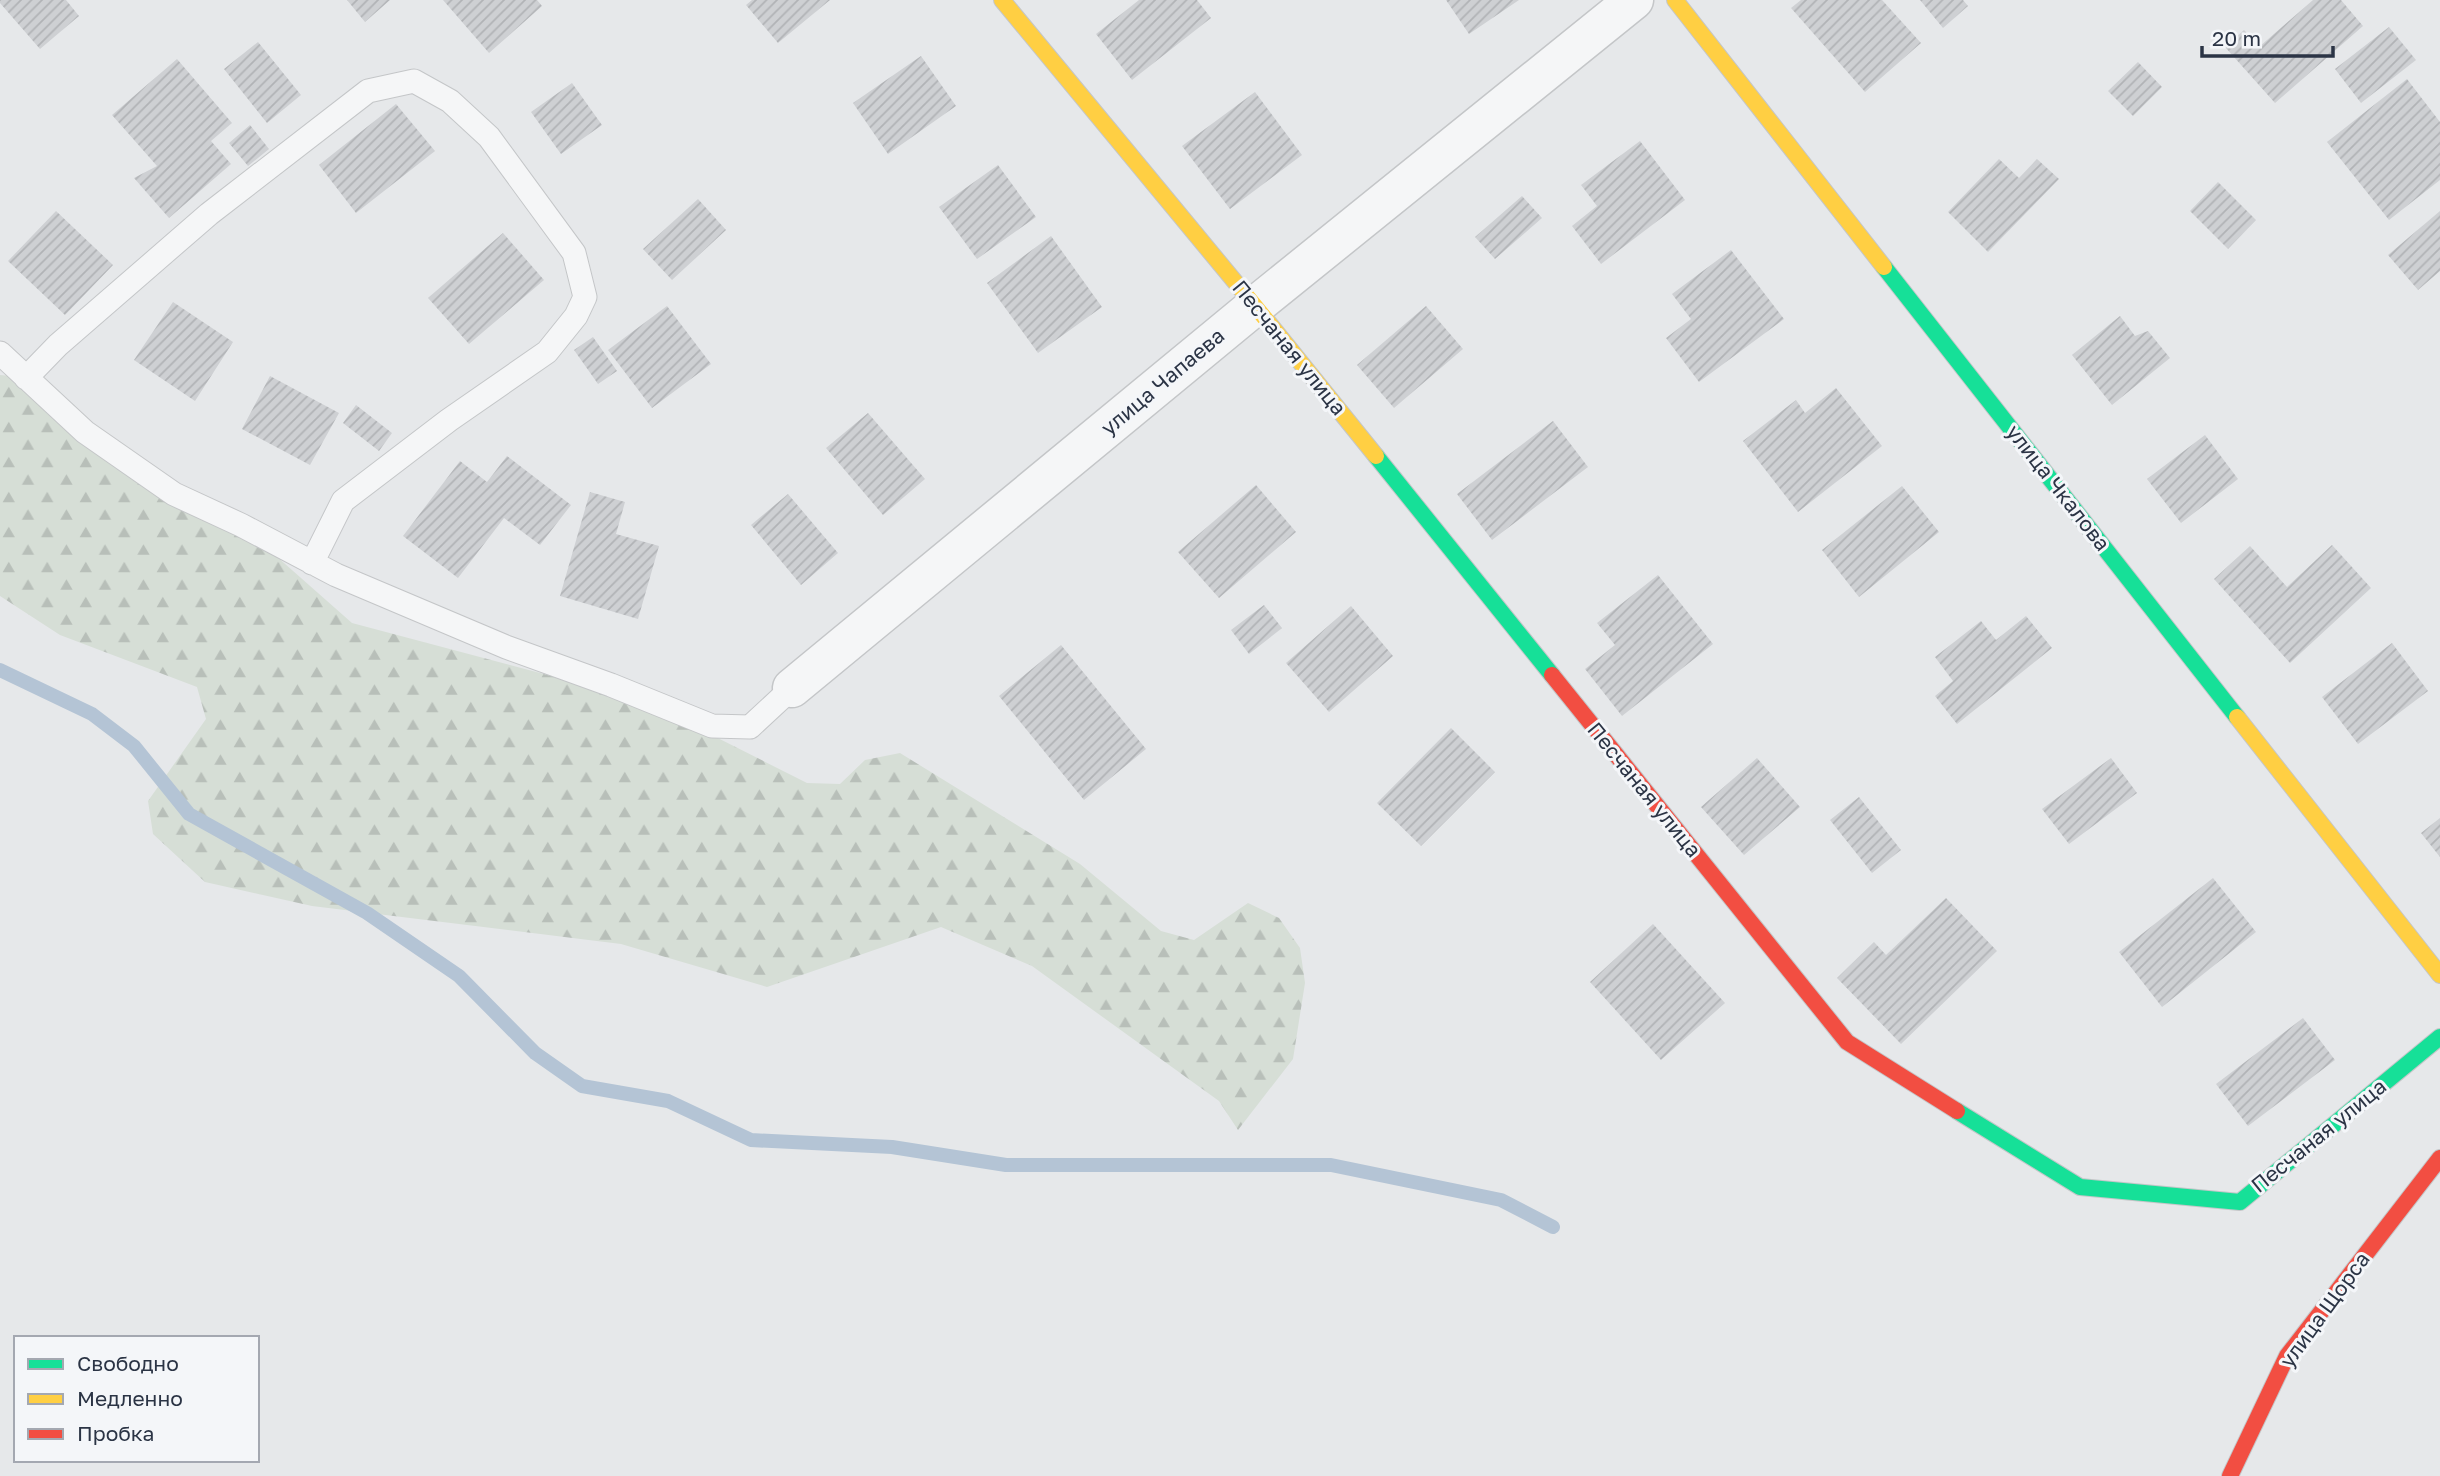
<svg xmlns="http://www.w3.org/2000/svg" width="2440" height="1476" font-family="'Golos Text',sans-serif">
<defs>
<pattern id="forest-firs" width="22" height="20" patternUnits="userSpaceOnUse" patternTransform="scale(1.75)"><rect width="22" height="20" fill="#d6ded6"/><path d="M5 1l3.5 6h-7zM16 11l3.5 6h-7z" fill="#b8bfb9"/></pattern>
<pattern id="building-hatch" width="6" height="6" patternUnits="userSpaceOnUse" patternTransform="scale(1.75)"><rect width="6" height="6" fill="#ced0d3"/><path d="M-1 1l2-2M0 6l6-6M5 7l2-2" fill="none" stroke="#b1b3b6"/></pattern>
</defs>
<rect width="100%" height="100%" fill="#e6e8ea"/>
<!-- forest -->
<path fill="url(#forest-firs)" d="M 0,375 L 22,377 L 242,526 L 352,623 L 642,700 L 807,783 L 840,784 L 865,760 L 900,753 L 1080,864 L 1161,931 L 1194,940 L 1248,903 L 1279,918 L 1300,948 L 1305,983 L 1293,1059 L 1238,1130 L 1219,1101 L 1032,966 L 941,927 L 767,987 L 621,944 L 312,906 L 205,882 L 153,834 L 148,801 L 206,719 L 197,687 L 60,635 L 0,596 Z"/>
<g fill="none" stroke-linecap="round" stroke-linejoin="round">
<!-- stream -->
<path stroke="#b4c4d5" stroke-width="14" d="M 0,670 L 92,714 L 134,746 L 189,814 L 367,913 L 459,976 L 535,1053 L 582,1086 L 668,1101 L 751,1140 L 892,1147 L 1006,1165 L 1331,1165 L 1501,1200 L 1553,1227"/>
</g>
<!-- building -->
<path fill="url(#building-hatch)" d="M 0,0 L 66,0 L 79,16 L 40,49 L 0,3 Z
M 347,0 L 390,0 L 365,22 Z
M 443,0 L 537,0 L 542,6 L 489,53 Z
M 752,0 L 830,0 L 778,43 L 746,5 Z
M 1139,0 L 1197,0 L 1211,18 L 1132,80 L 1096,34 Z
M 1446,0 L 1519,0 L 1469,34 Z
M 1801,0 L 1882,0 L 1921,43 L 1865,92 L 1791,8 Z
M 1920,0 L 1963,0 L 1968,6 L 1943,28 Z
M 2313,0 L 2341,0 L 2363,26 L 2275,103 L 2225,47 L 2244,30 L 2259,47 Z
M 2389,27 L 2416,60 L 2361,103 L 2335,69 Z
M 258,42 L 301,95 L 267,123 L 224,69 Z
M 921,56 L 956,106 L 888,154 L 853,103 Z
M 177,59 L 232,123 L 211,141 L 231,164 L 169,218 L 134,178 L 157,166 L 112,115 Z
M 2138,62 L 2162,87 L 2133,116 L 2108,91 Z
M 2407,79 L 2440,122 L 2440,180 L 2389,220 L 2327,142 Z
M 572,83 L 602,125 L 561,154 L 531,112 Z
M 1255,92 L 1302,155 L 1230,209 L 1182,146 Z
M 396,104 L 435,151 L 356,213 L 319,165 Z
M 250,125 L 269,149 L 248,166 L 229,143 Z
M 1640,141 L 1685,200 L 1601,264 L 1572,226 L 1597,206 L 1581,185 Z
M 1999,159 L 2019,178 L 2037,159 L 2059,179 L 1988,252 L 1948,212 Z
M 998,165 L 1036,217 L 977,259 L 939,207 Z
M 2218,182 L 2256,220 L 2228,249 L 2190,211 Z
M 1522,196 L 1542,218 L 1495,259 L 1475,237 Z
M 698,199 L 726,230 L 672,280 L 643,249 Z
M 56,211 L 113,265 L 65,315 L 8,261 Z
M 2440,211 L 2440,271 L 2418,290 L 2388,255 Z
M 503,233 L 544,280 L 469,344 L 428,298 Z
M 1051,236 L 1102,307 L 1038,353 L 987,283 Z
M 1731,250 L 1784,319 L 1699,382 L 1666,338 L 1691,319 L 1672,294 Z
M 173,302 L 233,342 L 195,401 L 134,360 Z
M 667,306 L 711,364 L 652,408 L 608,350 Z
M 1426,306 L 1463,349 L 1394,408 L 1357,365 Z
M 2120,316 L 2135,336 L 2148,331 L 2170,358 L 2112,405 L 2072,355 Z
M 593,337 L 617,371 L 598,384 L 574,350 Z
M 270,376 L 339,413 L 310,465 L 242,429 Z
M 1836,388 L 1882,446 L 1798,512 L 1743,441 L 1796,400 L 1805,413 Z
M 356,405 L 392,433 L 379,451 L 343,423 Z
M 868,413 L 925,479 L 883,515 L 826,448 Z
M 1553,421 L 1588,467 L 1492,540 L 1457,494 Z
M 2205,435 L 2238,479 L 2181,523 L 2147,479 Z
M 507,456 L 571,505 L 540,545 L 504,518 L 458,578 L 403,536 L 460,461 L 487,482 Z
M 1256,485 L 1296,532 L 1219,598 L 1178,552 Z
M 1902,486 L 1939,532 L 1859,597 L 1822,550 Z
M 590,492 L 625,502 L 616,534 L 659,546 L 638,619 L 560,596 Z
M 788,494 L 838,553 L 801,585 L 751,525 Z
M 2332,545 L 2371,588 L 2290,663 L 2214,579 L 2250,546 L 2287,587 Z
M 1658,575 L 1713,644 L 1622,716 L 1585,669 L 1615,645 L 1597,623 Z
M 1264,605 L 1282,628 L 1249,654 L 1231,630 Z
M 1351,606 L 1393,656 L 1329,712 L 1286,663 Z
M 2026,616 L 2052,648 L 1957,724 L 1935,696 L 1953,681 L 1935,657 L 1981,621 L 1996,640 Z
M 2392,643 L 2428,691 L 2358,744 L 2322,697 Z
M 1061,645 L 1146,749 L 1084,800 L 999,696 Z
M 1451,728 L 1495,772 L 1421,846 L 1377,803 Z
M 1757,758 L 1800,807 L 1744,855 L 1701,807 Z
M 2111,758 L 2137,793 L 2069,844 L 2042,809 Z
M 1859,797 L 1901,850 L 1872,873 L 1830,820 Z
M 2440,818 L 2440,857 L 2421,833 Z
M 2213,878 L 2256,932 L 2162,1007 L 2119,952 Z
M 1946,898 L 1997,951 L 1901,1044 L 1837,978 L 1874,942 L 1886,955 Z
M 1653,924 L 1725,1003 L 1661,1060 L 1590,982 Z
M 2303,1018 L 2335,1060 L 2248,1126 L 2216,1084 Z"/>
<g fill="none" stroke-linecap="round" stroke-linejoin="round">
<!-- lane casing -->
<g stroke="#c4c6c8" stroke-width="25">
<path id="lane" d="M 0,353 L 85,432 L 174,494 L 241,525 L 336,575 L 506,647 L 611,685 L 712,726 L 750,727 L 792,688
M 26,378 L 58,345 L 209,214 L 368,91 L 414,81 L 450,101 L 489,137 L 574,253 L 585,297 L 576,316 L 547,352 L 449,420 L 343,501 L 312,563"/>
</g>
<!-- street casing -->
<g stroke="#c4c6c8" stroke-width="41">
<path id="street" d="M 792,688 L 1255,306 L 1634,0"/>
</g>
<!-- fast casing -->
<g stroke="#c4c6c8" stroke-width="18">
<path id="fast" d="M 1884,267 L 2237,717
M 1376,456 L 1552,675
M 1957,1111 L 2080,1187 L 2240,1202 L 2440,1037"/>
</g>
<!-- slow casing -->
<g stroke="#c4c6c8" stroke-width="18">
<path id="slow" d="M 1002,0 L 1255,306 L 1376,456
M 1675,0 L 1884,267
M 2237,717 L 2440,975"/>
</g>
<!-- jam casing -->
<g stroke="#c4c6c8" stroke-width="18">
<path id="jam" d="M 1552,675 L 1847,1042 L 1957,1111
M 2230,1476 L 2287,1356 L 2440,1158"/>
</g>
<!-- lane -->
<use href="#lane" stroke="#f5f6f7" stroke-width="23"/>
<!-- street -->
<use href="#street" stroke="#f5f6f7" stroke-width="38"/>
<!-- fast -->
<use href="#fast" stroke="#16e098" stroke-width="16"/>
<!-- slow -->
<use href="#slow" stroke="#ffcf43" stroke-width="16"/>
<!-- jam -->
<use href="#jam" stroke="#f24e42" stroke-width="16"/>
</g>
<g text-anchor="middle" stroke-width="6" stroke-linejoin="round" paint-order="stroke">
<!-- street labels -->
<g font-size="21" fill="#2b3445" stroke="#f4f6f9">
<text transform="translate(1289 348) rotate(51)" y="7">Песчаная улица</text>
<text transform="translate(1163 382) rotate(-40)" y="7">улица Чапаева</text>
<text transform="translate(2058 488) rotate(52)" y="7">улица Чкалова</text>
<text transform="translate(1644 790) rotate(51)" y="7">Песчаная улица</text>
<text transform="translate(2319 1136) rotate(-39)" y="7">Песчаная улица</text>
<text transform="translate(2325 1310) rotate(-54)" y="7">улица Щорса</text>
</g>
</g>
<!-- legend -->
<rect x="14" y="1336" width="245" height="126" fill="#f4f6f9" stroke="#a4a8b1" stroke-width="2"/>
<rect x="28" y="1359" width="35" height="10" fill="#16e098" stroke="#a4a8b1" stroke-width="2"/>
<text x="77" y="1371" font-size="21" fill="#2b3445">Свободно</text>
<rect x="28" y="1394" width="35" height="10" fill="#ffcf43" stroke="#a4a8b1" stroke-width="2"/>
<text x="77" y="1406" font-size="21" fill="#2b3445">Медленно</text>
<rect x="28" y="1429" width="35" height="10" fill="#f24e42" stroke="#a4a8b1" stroke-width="2"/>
<text x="77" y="1441" font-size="21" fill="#2b3445">Пробка</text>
<!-- scale -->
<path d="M2202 46v10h131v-10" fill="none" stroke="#2b3445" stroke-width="3.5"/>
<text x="2212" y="46" font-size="21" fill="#2b3445" stroke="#f4f6f9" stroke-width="5" paint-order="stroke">20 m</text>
</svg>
